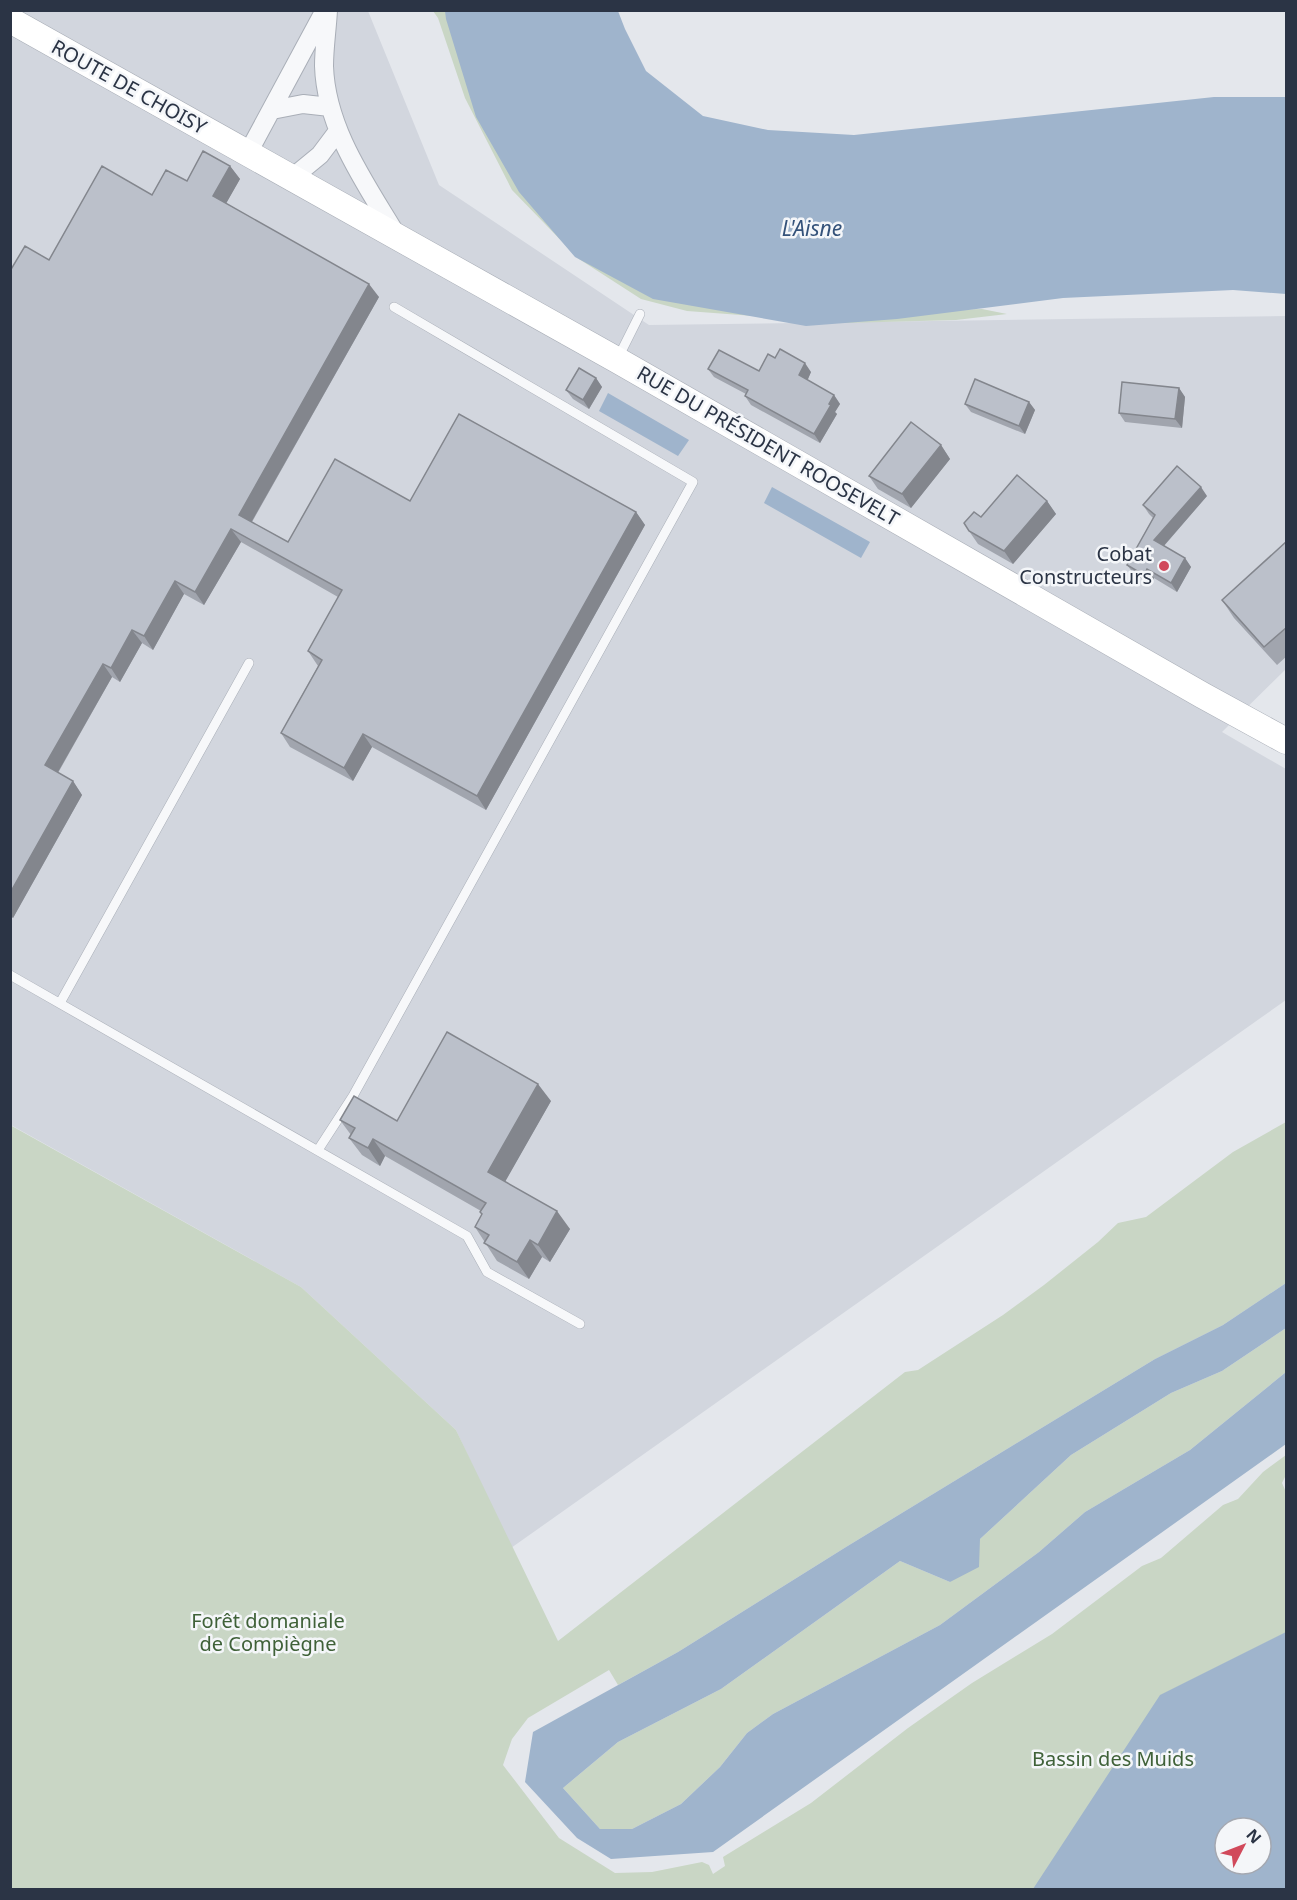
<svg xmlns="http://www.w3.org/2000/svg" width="1297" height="1900" font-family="'Noto Sans',sans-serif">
<rect width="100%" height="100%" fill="#e4e7ec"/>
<!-- built -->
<path fill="#d2d6de" d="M 11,11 L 368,11 L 439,185 L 649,325 L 1286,316 L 1286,669 L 1222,732 L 1286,769 L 1286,1000 L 511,1548 L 456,1430 L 301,1287 L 11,1125 Z"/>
<!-- green -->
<path fill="#c9d6c5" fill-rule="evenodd" d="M 433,11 L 456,11 L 877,312 L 982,309 L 1007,314 L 956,320 L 846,323 L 687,311 L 641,299 L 579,259 L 512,190 L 465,98 L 438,18 Z
M 1286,1122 L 1286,1283 L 1223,1325 L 1155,1359 L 846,1547 L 678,1652 L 618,1685 L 609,1670 L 528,1718 L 512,1739 L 503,1765 L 559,1838 L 615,1873 L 652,1872 L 702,1862 L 709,1865 L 713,1874 L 725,1866 L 723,1857 L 811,1803 L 908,1728 L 972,1683 L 1052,1634 L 1142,1566 L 1161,1558 L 1223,1505 L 1238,1499 L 1263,1472 L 1286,1455 L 1286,1475 L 1282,1483 L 1286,1492 L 1286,1889 L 11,1889 L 10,1125 L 301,1287 L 456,1430 L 558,1641 L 905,1372 L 918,1370 L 1003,1315 L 1044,1285 L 1098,1242 L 1118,1223 L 1146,1217 L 1233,1152 ZM 1225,1828 L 1261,1828 L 1261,1864 L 1225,1864 Z
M 1286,1328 L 1286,1372 L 1190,1450 L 1085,1512 L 1039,1552 L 940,1625 L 773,1714 L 747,1733 L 720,1767 L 681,1804 L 632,1829 L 600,1829 L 563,1788 L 618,1742 L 721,1689 L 900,1561 L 950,1582 L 980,1539 L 1071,1455 L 1171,1393 L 1222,1371 Z"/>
<!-- water -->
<path fill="#9fb4cc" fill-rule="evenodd" d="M 445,11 L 618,11 L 625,29 L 646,71 L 703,116 L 768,130 L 854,135 L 1214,97 L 1286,97 L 1286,294 L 1233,290 L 1063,298 L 897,319 L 806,326 L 653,299 L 575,257 L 519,192 L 476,117 L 446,19 Z
M 608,393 L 689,440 L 678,456 L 599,411 Z
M 772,487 L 870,542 L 861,558 L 764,503 Z
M 1286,1283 L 1286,1328 L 1222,1371 L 1171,1393 L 1071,1455 L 980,1539 L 979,1567 L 950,1582 L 900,1561 L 721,1689 L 618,1742 L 563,1788 L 600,1829 L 632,1829 L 681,1804 L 720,1767 L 747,1733 L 773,1714 L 940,1625 L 1039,1552 L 1085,1512 L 1190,1450 L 1286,1372 L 1286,1444 L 713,1852 L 611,1859 L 577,1838 L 525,1782 L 533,1732 L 678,1652 L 846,1547 L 1155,1359 L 1223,1325 Z
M 1286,1632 L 1286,1889 L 1033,1889 L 1160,1695 ZM 1225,1828 L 1261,1828 L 1261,1864 L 1225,1864 Z"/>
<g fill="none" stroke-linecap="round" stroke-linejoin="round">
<!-- lane casing -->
<g stroke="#a9aeb7" stroke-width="10">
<path id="lane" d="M 618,358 L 640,314
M 10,975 L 467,1236 L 487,1272 L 580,1324
M 60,1003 L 249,663
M 318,1150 L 353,1096 L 693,482 L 394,307"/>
</g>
<!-- street casing -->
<g stroke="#a9aeb7" stroke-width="20">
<path id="street" d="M 328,10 C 327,29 324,48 324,66 C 326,129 366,184 397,236
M 272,110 L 303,104 L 330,107
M 248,153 L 325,10
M 292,178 L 320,155 L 338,131"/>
</g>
<!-- secondary casing -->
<g stroke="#a9aeb7" stroke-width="27">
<path id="secondary" d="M 10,20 L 617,360 L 1202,695 L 1286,741"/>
</g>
<!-- lane -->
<use href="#lane" stroke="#f7f8fa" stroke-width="9"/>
<!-- street -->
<use href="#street" stroke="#f7f8fa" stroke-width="18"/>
<!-- secondary -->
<use href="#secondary" stroke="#fff" stroke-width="26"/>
</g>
<!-- wall -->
<path fill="#a1a5ae" d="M 230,166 L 240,179 L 226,203 L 379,297 L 252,522 L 288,542 L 410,501 L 636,512 L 645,525 L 486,810 L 372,747 L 353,781 L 290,747 L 281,733 L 318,666 L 308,651 L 338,597 L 241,542 L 204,605 L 184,594 L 153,650 L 142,643 L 120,682 L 112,677 L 58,773 L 73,781 L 82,795 L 13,918 L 10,916 L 10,271 L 49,260 L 152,195 Z
M 775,358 L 811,372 L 807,380 L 834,395 L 840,404 L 835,412 L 837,414 L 820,443 L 751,405 L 745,396 L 746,394 L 714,377 L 708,369 L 759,371 Z
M 596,378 L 602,387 L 589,409 L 573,399 L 566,390 Z
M 1179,388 L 1185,397 L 1182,428 L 1125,422 L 1119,413 Z
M 1029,402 L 1035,410 L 1025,434 L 971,412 L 965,404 Z
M 941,445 L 950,459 L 911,508 L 878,489 L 869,476 Z
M 1207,496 L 1164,546 L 1185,558 L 1191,567 L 1177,592 L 1154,578 L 1151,584 L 1134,574 L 1127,565 L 1153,518 L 1149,514 L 1143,505 Z
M 1047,501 L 1056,514 L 1013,564 L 978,544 L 969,531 L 981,517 Z
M 1287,541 L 1287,656 L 1277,665 L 1234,618 L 1222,600 Z
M 551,1101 L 505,1181 L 570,1229 L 550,1262 L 542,1257 L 529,1279 L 497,1261 L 475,1227 L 482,1215 L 480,1212 L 481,1211 L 385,1156 L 380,1166 L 362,1155 L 349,1138 L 351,1135 L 340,1120 L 397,1121 Z"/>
<!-- shaded-wall -->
<path fill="#83868d" d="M 230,166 L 240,179 L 223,209 L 213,196 Z
M 369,284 L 379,297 L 248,528 L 239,515 Z
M 805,363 L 811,372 L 806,384 L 799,375 Z
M 596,378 L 602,387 L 589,409 L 583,400 Z
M 1179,388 L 1185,397 L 1182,428 L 1175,419 Z
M 834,395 L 840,404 L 835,412 L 837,414 L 820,443 L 814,434 Z
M 1029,402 L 1035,410 L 1025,434 L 1019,426 Z
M 941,445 L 950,459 L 911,508 L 902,494 Z
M 1201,487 L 1207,496 L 1161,549 L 1154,540 Z
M 1047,501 L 1056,514 L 1013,564 L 1004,551 Z
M 636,512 L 645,525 L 486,810 L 477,796 Z
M 231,529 L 241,542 L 204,605 L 195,592 Z
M 1185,558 L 1191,567 L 1177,592 L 1171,583 Z
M 1147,569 L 1154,578 L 1151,584 L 1144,575 Z
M 175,581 L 184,594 L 153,650 L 144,636 Z
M 132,630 L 142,643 L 120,682 L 111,668 Z
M 103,664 L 112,677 L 54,779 L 45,765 Z
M 363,734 L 372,747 L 353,781 L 344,768 Z
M 73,781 L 82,795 L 13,918 L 10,914 L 10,893 Z
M 538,1084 L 551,1101 L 501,1189 L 488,1172 Z
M 373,1139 L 385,1156 L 380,1166 L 368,1148 Z
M 557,1211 L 570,1229 L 550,1262 L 538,1245 Z
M 530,1240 L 542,1257 L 529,1279 L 517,1262 Z"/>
<!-- building -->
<path fill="#bbc0ca" stroke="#83868d" stroke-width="1.5" d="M 203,151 L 230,166 L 213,196 L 369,284 L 239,515 L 288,542 L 335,459 L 410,501 L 459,414 L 636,512 L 477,796 L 363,734 L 344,768 L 281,733 L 322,660 L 308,651 L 342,590 L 231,529 L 195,592 L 175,581 L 144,636 L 132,630 L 111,668 L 103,664 L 45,765 L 73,781 L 10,893 L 10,271 L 25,246 L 49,260 L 102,166 L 152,195 L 166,170 L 187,181 Z
M 780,349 L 805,363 L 799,375 L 834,395 L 829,404 L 831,405 L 814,434 L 745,396 L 748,390 L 708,369 L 719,350 L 759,371 L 768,354 L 775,358 Z
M 579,368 L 596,378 L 583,400 L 566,390 Z
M 975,379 L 1029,402 L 1019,426 L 965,404 Z
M 1122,382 L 1179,388 L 1175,419 L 1119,413 Z
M 911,422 L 941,445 L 902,494 L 869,476 Z
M 1177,466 L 1201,487 L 1154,540 L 1185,558 L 1171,583 L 1147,569 L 1144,575 L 1127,565 L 1155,515 L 1143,505 Z
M 1017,475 L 1047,501 L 1004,551 L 969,531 L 964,523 L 974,512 L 981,517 Z
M 1287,541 L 1287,627 L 1264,647 L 1222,600 Z
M 447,1032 L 538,1084 L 488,1172 L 557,1211 L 538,1245 L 530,1240 L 517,1262 L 484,1243 L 489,1235 L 475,1227 L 482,1214 L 480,1212 L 486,1203 L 373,1139 L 368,1148 L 349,1138 L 355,1128 L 340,1120 L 354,1096 L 397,1121 Z"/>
<!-- markers -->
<circle fill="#d1495b" stroke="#f4f6f9" stroke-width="2" cx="1164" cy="566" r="6"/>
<g text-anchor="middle" stroke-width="5" stroke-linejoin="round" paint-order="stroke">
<!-- street labels -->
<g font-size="20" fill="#2b3445" stroke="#f4f6f9">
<text transform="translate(129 87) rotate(29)" y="7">ROUTE DE CHOISY</text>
<text transform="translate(768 446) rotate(30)" y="7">RUE DU PRÉSIDENT ROOSEVELT</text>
</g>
<!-- poi labels -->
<g font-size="20" fill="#2b3445" stroke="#f4f6f9" text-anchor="end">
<text x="1152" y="561">Cobat<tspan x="1152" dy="23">Constructeurs</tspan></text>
</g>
<!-- park labels -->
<g font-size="20" fill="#3f6138" stroke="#f4f6f9">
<text x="268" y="1628">Forêt domaniale<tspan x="268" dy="23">de Compiègne</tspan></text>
<text x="1113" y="1766">Bassin des Muids</text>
</g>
<!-- water labels -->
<g font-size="21" font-style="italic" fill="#34527a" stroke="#f4f6f9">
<text x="812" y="236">L'Aisne</text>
</g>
</g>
<!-- border -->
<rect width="1297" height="1900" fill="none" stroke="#2b3445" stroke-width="24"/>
<!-- north arrow -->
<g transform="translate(1243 1846) rotate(48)"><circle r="28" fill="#f4f6f9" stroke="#a4a8b1" stroke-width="1.5"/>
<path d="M0-4.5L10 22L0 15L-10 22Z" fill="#d1495b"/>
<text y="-9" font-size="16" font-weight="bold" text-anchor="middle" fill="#2b3445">N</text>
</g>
</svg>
